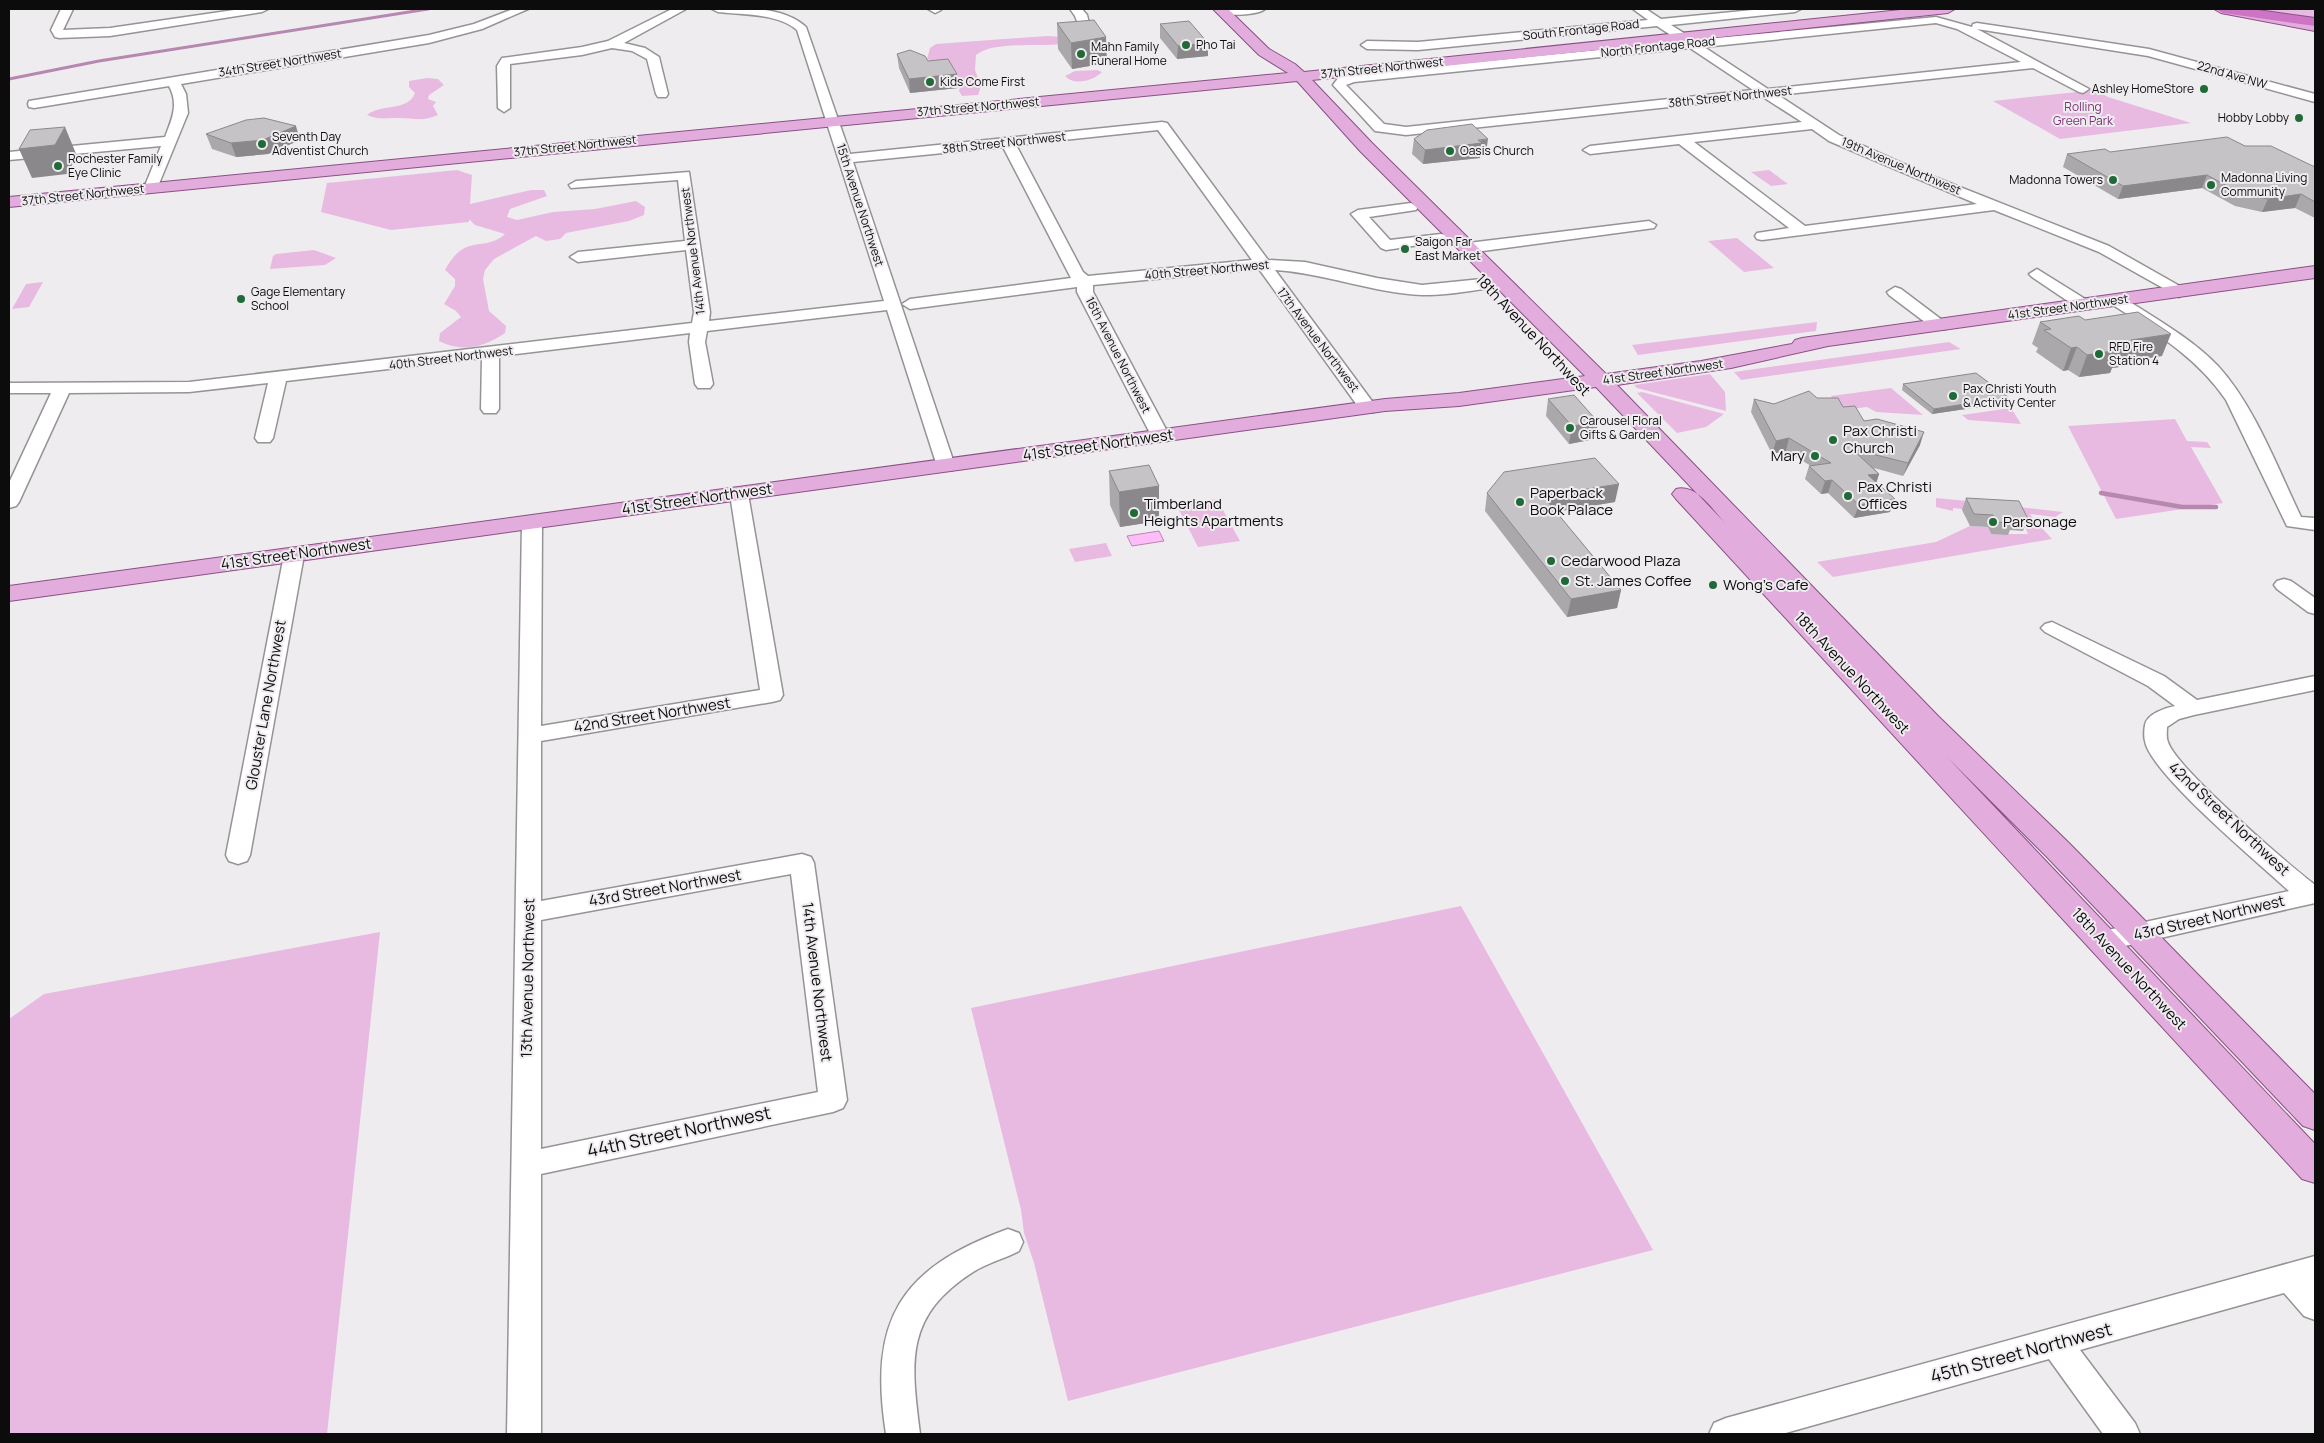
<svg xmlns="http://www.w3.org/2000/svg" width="2324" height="1443" font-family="Manrope,sans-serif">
<rect width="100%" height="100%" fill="#efecef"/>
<!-- green -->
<path fill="#e8bae2" d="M 2258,9 L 2315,9 L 2315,18 Z
M 1047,36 L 1063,37 L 1061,44 C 1039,47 993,41 976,55 L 975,70 L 981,86 L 978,95 L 962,96 L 959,91 L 961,83 C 952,71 940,63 927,59 L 930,48 L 936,44 Z
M 1097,70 L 1102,72 C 1093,81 1074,86 1065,76 L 1075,71 Z
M 427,78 L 438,79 L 444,85 L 429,95 L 428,99 L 436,102 L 433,106 L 438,115 C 423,122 413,118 399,118 C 387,118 378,120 367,115 C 381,103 408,112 415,93 L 409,87 L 409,81 Z
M 2095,90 L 2108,97 L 2191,123 L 2060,139 L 1993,101 Z
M 457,170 L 472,175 L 470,204 L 531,190 L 544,190 L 547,196 L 510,209 L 507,217 L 517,220 L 553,212 L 595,209 L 636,201 L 645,207 L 644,215 L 629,221 L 566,233 L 560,239 L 546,241 L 536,236 L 494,259 L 485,270 L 483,279 L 489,311 L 506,326 L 505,333 C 484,347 463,353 439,341 L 440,333 L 461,317 L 456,311 L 444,304 L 455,286 L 455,279 L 445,270 C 465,232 484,253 505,234 L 475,225 L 469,219 L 469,222 L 391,230 L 321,212 L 327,183 Z
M 1769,170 L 1788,184 L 1771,186 L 1751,172 Z
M 1737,238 L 1774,268 L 1744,272 L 1708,241 Z
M 314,250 L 336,258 L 325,265 L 270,269 L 273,256 L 276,254 Z
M 43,282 L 29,307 L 12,309 L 26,284 Z
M 1817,322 L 1816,331 L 1638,355 L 1632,345 Z
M 1949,342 L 1961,349 L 1741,380 L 1734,372 Z
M 1710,374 L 1725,392 L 1726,411 L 1637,388 L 1634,385 Z
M 1891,388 L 1923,415 L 1876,412 L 1867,407 L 1851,409 L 1843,417 L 1831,396 Z
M 1642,392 L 1724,414 L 1706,427 L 1677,433 L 1637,393 Z
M 2011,408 L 2021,424 L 1968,420 L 1962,415 Z
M 2175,419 L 2187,441 L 2207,442 L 2211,448 L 2191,447 L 2223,503 L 2116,519 L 2068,426 Z
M 1936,498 L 1988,503 L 1990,512 L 1953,508 L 1953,511 L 1936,507 Z
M 1217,499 L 1240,541 L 1198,547 L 1177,506 Z
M 2000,505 L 2063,512 L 2055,517 L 2030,514 L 2036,523 L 2052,526 L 2042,528 L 2052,539 L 1833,577 L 1817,562 L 1936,542 L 1970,526 L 1988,527 L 1991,534 L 2028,534 L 2019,512 Z
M 1106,543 L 1112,556 L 1075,562 L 1069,549 Z
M 1461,906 L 1653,1250 L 1068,1401 L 1034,1263 L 1024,1233 L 1021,1210 L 971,1008 Z
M 380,932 L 327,1434 L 9,1434 L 9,1019 L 44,994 Z"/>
<!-- water -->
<path fill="#febdf6" stroke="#b688b0" d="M 1159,531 L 1164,541 L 1132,546 L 1127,536 Z"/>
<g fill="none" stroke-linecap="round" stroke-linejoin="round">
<!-- stream-far1 -->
<path stroke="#b688b0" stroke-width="3" d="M 9,79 L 99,61 L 428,9"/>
<!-- stream -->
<path stroke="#b688b0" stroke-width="4.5" d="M 2101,493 L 2182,507 L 2216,507"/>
<!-- minor casing -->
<g stroke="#969396" stroke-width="3">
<path id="minor" d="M 61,9 L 73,9 L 63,30 L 110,28 L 241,9 L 268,9 L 262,12 L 110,36 L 59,38 L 55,37 L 51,30 Z
M 513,9 L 528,9 L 482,29 L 429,43 L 181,84 L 186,94 L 188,113 L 156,191 L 151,192 L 144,188 L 161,146 L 9,160 L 9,152 L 165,137 C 172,119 179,104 169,86 L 34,108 L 29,107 L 28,104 L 29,101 L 429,35 L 474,24 Z
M 672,9 L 686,9 L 624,43 L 645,48 L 659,57 L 668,94 L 666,97 L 658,97 L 656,94 L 647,59 L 632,51 L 612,48 L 582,55 L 510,64 L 510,108 L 504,112 L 498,108 L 497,66 L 502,58 L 582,47 L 608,41 Z
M 712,9 C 741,7 784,6 806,27 L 850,154 L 1162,122 L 1167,123 L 1268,260 L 1305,262 L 1377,278 L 1422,285 L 1502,277 L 1510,282 L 1502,287 C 1476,289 1448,296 1422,295 C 1374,293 1324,273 1275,270 L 1377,408 L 1374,412 L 1362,412 L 1259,269 L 1093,285 L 1093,292 L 1170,437 L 1167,441 L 1155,441 L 1152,437 L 1077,292 L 1077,287 L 910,309 L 902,304 L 910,299 L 1071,278 L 1003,147 L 853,162 L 955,466 L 953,470 L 939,470 L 937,466 L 887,310 L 707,331 L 705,342 L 713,384 L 710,388 L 698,388 L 695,384 L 689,342 L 690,333 L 499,356 L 499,409 L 496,413 L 484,413 L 481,409 L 482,358 L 286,381 L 273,438 L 270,442 L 258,442 L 255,438 L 268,383 L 189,392 L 69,393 L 19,502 L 16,506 L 9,508 L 9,483 L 51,393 L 9,393 L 9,383 L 189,382 L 692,323 L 694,312 L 686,250 L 578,262 L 570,257 L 578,252 L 685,241 L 678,180 L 571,188 L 569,185 L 576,181 L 689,172 L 710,312 L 709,321 L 884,301 L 797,30 C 778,13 742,15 718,12 ZM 1158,130 L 1252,260 L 1088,276 L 1083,272 L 1016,145 Z
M 928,9 L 940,9 L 941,10 L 935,13 Z
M 1070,9 L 1082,9 L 1087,15 L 1090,27 L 1088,29 L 1080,29 L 1075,16 Z
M 1222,9 L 1265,9 C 1259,15 1223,17 1217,12 Z
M 1633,9 L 1646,9 L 1661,19 L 1763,9 L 1801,9 L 1795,12 L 1671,25 L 1695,40 L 1936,17 L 1972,27 L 1973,24 L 1977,23 L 2149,49 L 2315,94 L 2315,102 L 2148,56 L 1977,29 L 2089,89 L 2083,93 L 2079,92 L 2033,68 L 1778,95 L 1839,135 L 1927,174 L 2109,246 L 2185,289 L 2187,292 L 2179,297 L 2099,252 L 1994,210 L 1762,240 L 1757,239 L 1755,236 L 1757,233 L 1789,228 L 1679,144 L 1590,154 L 1583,150 L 1590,146 L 1802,122 L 1763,97 L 1406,135 L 1375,131 L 1333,85 L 1339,77 L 1354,74 L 1681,42 L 1657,26 L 1418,50 L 1367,49 L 1361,45 L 1367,41 L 1418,42 L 1648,20 ZM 1936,23 L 1957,29 L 2021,62 L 1768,89 L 1704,47 ZM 1690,48 L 1753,90 L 1406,127 L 1384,124 L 1346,85 L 1354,82 ZM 1812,129 L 1829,141 L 1977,204 L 1805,226 L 1694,142 Z
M 1411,203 L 1418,207 L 1416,210 L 1369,217 L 1390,240 L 1441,234 L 1446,235 L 1448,238 L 1446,241 L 1386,250 L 1381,248 L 1351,214 L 1358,210 Z
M 1649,221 L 1656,225 L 1654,228 L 1468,253 L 1460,248 L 1468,243 Z
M 2037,269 L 2090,302 L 2092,305 L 2090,308 L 2078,308 L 2032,277 L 2029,274 Z
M 1895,287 L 1901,289 L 1946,323 L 1948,326 L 1946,329 L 1934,329 L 1889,295 L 1887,292 Z
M 2116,295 L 2122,297 C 2155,318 2191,338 2218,366 C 2254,405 2278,469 2301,517 L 2315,518 L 2315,530 L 2287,526 L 2226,400 C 2197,357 2153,331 2110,303 L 2108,300 L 2110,297 Z
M 739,488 L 746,490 L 748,494 L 783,695 L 780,700 L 772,702 L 541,741 L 541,901 L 802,854 L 811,857 L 814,863 L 847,1100 L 843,1108 L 833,1112 L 541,1174 L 541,1434 L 507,1434 L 522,522 L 525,518 L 539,518 L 542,522 L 541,726 L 760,690 L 730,494 L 732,490 ZM 791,874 L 818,1092 L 541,1149 L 541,920 Z
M 294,549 L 301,551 L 304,555 L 250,855 L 247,861 L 238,864 L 229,861 L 226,855 L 284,555 L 287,551 Z
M 2284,579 L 2291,581 L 2315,598 L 2315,614 L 2308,612 L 2277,589 L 2274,585 L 2277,581 Z
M 2052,622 L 2164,676 L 2197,700 L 2315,676 L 2315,690 L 2194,715 L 2179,719 L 2167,727 C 2167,731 2166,738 2168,742 C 2175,767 2289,865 2315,885 L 2315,903 L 2103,951 L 2094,948 L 2090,941 L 2094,934 L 2103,931 L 2289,891 C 2260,864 2150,773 2145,741 C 2144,737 2144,730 2145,725 C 2147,714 2165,708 2175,706 L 2148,686 L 2045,632 L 2041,628 L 2045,624 Z
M 1008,1229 L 1019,1233 L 1023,1242 L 1019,1251 C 1004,1259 987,1263 973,1272 C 904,1316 911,1362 920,1434 L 886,1434 C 868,1320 900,1268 1008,1229 Z
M 2315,1256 L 2315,1320 L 2304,1316 L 2284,1293 L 2080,1350 L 2135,1423 L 2140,1434 L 2103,1434 L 2049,1359 L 1782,1434 L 1709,1434 L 1714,1423 L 1726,1418 Z"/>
</g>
<!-- major casing -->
<g stroke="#8a5085" stroke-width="2">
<path id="major" d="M 1213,9 L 1228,9 L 1269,49 L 1295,64 L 1304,72 L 1910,9 L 1955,9 L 1948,13 L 1312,80 L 1372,143 L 1606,374 L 1701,361 L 1792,344 L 1795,340 L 1802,338 L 2315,266 L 2315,278 L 1828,346 L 1731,368 L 1617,385 L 1938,716 L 2069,843 L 2315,1094 L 2315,1130 L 2303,1126 L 2047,857 L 1947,757 L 2315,1144 L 2315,1183 L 2302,1179 L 1676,499 L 1672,494 L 1676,489 C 1697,484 1712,509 1725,523 L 1596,387 L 1459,406 L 1385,411 L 9,601 L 9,586 L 1385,399 L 1459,393 L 1585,376 L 1360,151 L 1297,81 L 9,207 L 9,197 L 1288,73 L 1259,55 Z
M 2214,9 L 2242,9 L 2315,23 L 2315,31 L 2221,13 Z"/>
</g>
<!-- highway casing -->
<g stroke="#8a5085" stroke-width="2">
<path id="highway" d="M 2216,9 L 2251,9 L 2315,18 L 2315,26 L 2223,13 Z"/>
</g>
<!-- minor -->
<use href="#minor" fill="#fff" fill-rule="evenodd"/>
<!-- major -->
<use href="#major" fill="#e2acdc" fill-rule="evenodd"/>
<!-- highway -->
<use href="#highway" fill="#ce74c5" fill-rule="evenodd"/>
</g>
<!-- wall -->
<path fill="#aaa8aa" d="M 1057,23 L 1107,63 L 1072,69 L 1058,49 Z
M 1160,24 L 1208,56 L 1177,59 L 1160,38 Z
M 897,54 L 928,61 L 957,74 L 958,88 L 910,93 L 899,68 Z
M 206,134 L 300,140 L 268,154 L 236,157 L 212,149 Z
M 1414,139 L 1486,153 L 1480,154 L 1480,158 L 1423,164 L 1412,154 Z
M 2245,146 L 2315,167 L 2315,218 L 2295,208 L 2262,212 L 2235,206 L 2202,188 L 2118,199 L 2063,167 L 2067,154 Z
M 2040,322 L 2162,356 L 2129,361 L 2127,366 L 2112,368 L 2110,373 L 2079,377 L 2068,370 L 2063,371 L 2036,352 L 2038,348 L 2032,344 Z
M 1903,384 L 2008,397 L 2006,403 L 1932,414 L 1902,390 Z
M 1817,398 L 1843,407 L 1864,421 L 1920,445 L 1903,476 L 1874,468 L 1879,474 L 1876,483 L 1890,512 L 1854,518 L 1828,493 L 1821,494 L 1805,479 L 1809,466 L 1811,466 L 1786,451 L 1772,454 L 1751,412 L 1754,399 L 1774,404 Z
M 1548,399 L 1598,422 L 1595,439 L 1569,444 L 1546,416 Z
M 1109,471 L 1159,486 L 1159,521 L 1120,527 L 1110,505 Z
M 1487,493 L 1615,502 L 1556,512 L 1621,590 L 1617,608 L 1567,617 L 1485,511 Z
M 1966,498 L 2028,519 L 2023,531 L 2010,530 L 2008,535 L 1991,534 L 1988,527 L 1970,526 L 1962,510 Z"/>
<!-- shaded-wall -->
<path fill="#8b888b" d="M 1106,37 L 1107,63 L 1072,69 L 1071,43 Z
M 1208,43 L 1208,56 L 1177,59 L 1178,46 Z
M 957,74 L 958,88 L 910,93 L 909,79 Z
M 296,126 L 300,140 L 268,154 L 236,157 L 231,143 Z
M 65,127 L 77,156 L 67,174 L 32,178 L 19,149 Z
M 1488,139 L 1486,153 L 1480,154 L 1480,158 L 1423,164 L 1425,150 Z
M 2207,175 L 2202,188 L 2118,199 L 2123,186 Z
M 2301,194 L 2295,208 L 2262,212 L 2268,199 Z
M 2171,334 L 2162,356 L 2129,361 L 2127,366 L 2112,368 L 2110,373 L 2079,377 L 2087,355 L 2131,340 Z
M 2077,347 L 2068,370 L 2063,371 L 2071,348 Z
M 2008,397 L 2006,403 L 1932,414 L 1934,409 Z
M 1598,422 L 1595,439 L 1569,444 L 1572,426 Z
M 1924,432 L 1920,445 L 1903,476 L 1908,463 Z
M 1789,438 L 1786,451 L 1772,454 L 1776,441 Z
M 1879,474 L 1875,487 L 1868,475 Z
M 1832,480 L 1828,493 L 1821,494 L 1825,481 Z
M 1619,484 L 1615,502 L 1540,514 L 1543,496 Z
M 1159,486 L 1159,521 L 1120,527 L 1119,492 Z
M 1895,499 L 1890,512 L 1854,518 L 1859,505 Z
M 1621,590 L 1617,608 L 1567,617 L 1571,599 Z"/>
<!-- building -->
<path fill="#c6c3c6" stroke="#8b888b" d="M 1094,20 L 1106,37 L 1071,43 L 1057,23 Z
M 1189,21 L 1208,43 L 1178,46 L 1160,24 Z
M 910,50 L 925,56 L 928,61 L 948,59 L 957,74 L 909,79 L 897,54 Z
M 264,118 L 296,126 L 263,140 L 231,143 L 206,134 L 246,120 Z
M 1472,124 L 1488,139 L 1478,140 L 1482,143 L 1425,150 L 1414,139 L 1427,130 Z
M 65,127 L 55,145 L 19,149 L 30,130 Z
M 2227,137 L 2245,146 L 2271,146 L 2315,167 L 2315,202 L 2301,194 L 2268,199 L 2240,193 L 2207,175 L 2123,186 L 2067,154 L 2105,149 L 2110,152 Z
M 2138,312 L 2171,334 L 2131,340 L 2136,343 L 2113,347 L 2119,350 L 2087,355 L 2077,347 L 2071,348 L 2044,330 L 2051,329 L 2040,322 L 2079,316 L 2085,320 Z
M 1976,373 L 2008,397 L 1934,409 L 1903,384 Z
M 1809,391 L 1817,398 L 1838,398 L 1843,407 L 1855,406 L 1864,421 L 1877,419 L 1924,432 L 1908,463 L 1852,449 L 1879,474 L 1868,475 L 1895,499 L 1859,505 L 1832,480 L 1825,481 L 1809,466 L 1831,463 L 1789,438 L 1776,441 L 1754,399 L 1774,404 Z
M 1574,395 L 1598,422 L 1572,426 L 1548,399 Z
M 1595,458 L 1619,484 L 1543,496 L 1621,590 L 1571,599 L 1487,493 L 1504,472 Z
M 1149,465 L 1159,486 L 1119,492 L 1109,471 Z
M 1966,498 L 2019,501 L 2028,519 L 2010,518 L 2012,523 L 1996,522 L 1993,515 L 1974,514 Z"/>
<!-- markers -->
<g fill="#206a38" stroke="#efecef" stroke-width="2">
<circle cx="1186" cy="45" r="5"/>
<circle cx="1081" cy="54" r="5"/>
<circle cx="930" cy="82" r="5"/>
<circle cx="2204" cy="89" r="5"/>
<circle cx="2299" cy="118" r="5"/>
<circle cx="262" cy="144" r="5"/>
<circle cx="1450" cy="151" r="5"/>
<circle cx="58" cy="166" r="5"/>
<circle cx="2113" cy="180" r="5"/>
<circle cx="2211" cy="185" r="5"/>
<circle cx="1405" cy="249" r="5"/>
<circle cx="241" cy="299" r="5"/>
<circle cx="2099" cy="354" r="5"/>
<circle cx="1953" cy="396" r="5"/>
<circle cx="1570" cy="428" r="5"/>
<circle cx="1833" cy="440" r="5"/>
<circle cx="1815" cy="456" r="5"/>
<circle cx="1848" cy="496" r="5"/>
<circle cx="1520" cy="502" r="5"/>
<circle cx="1134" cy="513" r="5"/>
<circle cx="1993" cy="522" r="5"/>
<circle cx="1551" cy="561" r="5"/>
<circle cx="1565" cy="581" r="5"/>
<circle cx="1713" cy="585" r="5"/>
</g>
<g text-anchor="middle" stroke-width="4" stroke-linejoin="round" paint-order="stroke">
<!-- far-street labels -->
<g font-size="12" fill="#0d0c0d" stroke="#efecef">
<text transform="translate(1581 30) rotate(-6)" y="4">South Frontage Road</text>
<text transform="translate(1658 47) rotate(-6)" y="4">North Frontage Road</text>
<text transform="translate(280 63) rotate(-9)" y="4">34th Street Northwest</text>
<text transform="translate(1382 68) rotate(-6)" y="4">37th Street Northwest</text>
<text transform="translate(2232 75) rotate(16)" y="4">22nd Ave NW</text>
<text transform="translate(1730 97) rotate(-6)" y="4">38th Street Northwest</text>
<text transform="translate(978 107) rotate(-5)" y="4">37th Street Northwest</text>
<text transform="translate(1004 143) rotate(-6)" y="4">38th Street Northwest</text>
<text transform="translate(575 146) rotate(-6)" y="4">37th Street Northwest</text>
<text transform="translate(1901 166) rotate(23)" y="4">19th Avenue Northwest</text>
<text transform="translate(83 195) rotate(-6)" y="4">37th Street Northwest</text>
<text transform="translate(860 205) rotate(72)" y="4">15th Avenue Northwest</text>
<text transform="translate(693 251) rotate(-97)" y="4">14th Avenue Northwest</text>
<text transform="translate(1207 270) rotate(-5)" y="4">40th Street Northwest</text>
<text transform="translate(2068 307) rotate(-8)" y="4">41st Street Northwest</text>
<text transform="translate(1318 340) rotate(53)" y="4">17th Avenue Northwest</text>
<text transform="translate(1118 355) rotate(63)" y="4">16th Avenue Northwest</text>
<text transform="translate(451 358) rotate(-7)" y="4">40th Street Northwest</text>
<text transform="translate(1663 372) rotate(-8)" y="4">41st Street Northwest</text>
</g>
<!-- far-poi labels -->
<g font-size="12" fill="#0d0c0d" stroke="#efecef" text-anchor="start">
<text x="1196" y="49">Pho Tai</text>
<text x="1091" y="51">Mahn Family<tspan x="1091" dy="14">Funeral Home</tspan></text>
<text x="940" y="86">Kids Come First</text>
<text x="2194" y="93" text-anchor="end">Ashley HomeStore</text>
<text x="2289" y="122" text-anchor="end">Hobby Lobby</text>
<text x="272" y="141">Seventh Day<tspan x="272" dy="14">Adventist Church</tspan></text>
<text x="1460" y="155">Oasis Church</text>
<text x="68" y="163">Rochester Family<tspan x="68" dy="14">Eye Clinic</tspan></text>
<text x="2221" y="182">Madonna Living<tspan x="2221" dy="14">Community</tspan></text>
<text x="2103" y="184" text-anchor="end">Madonna Towers</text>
<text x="1415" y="246">Saigon Far<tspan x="1415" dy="14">East Market</tspan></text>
<text x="251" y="296">Gage Elementary<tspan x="251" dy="14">School</tspan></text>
<text x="2109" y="351">RFD Fire<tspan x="2109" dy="14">Station 4</tspan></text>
<text x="1963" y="393">Pax Christi Youth<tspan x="1963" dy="14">&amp; Activity Center</tspan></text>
<text x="1580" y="425">Carousel Floral<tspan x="1580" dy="14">Gifts &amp; Garden</tspan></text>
</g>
<!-- far-park labels -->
<g font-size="12" fill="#7b3276" stroke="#efecef">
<text x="2083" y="111">Rolling<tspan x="2083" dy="14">Green Park</tspan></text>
</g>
<!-- street labels -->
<g font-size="15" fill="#0d0c0d" stroke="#efecef">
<text transform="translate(1533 335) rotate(47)" y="5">18th Avenue Northwest</text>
<text transform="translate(1098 445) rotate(-8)" y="5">41st Street Northwest</text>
<text transform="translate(697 499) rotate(-8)" y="5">41st Street Northwest</text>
<text transform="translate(296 554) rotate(-8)" y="5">41st Street Northwest</text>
<text transform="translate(1852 673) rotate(47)" y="5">18th Avenue Northwest</text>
<text transform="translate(266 705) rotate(-80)" y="5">Glouster Lane Northwest</text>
<text transform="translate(652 715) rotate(-9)" y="5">42nd Street Northwest</text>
<text transform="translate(2229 819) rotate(43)" y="5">42nd Street Northwest</text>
<text transform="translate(665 888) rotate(-10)" y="5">43rd Street Northwest</text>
<text transform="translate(2209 918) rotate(-13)" y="5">43rd Street Northwest</text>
<text transform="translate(2129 969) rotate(47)" y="5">18th Avenue Northwest</text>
<text transform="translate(528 978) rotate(-89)" y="5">13th Avenue Northwest</text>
<text transform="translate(817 982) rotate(83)" y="5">14th Avenue Northwest</text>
</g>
<!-- poi labels -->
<g font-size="15" fill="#0d0c0d" stroke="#efecef" text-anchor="start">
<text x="1843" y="436">Pax Christi<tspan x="1843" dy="17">Church</tspan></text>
<text x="1805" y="461" text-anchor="end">Mary</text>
<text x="1858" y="492">Pax Christi<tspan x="1858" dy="17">Offices</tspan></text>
<text x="1530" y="498">Paperback<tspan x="1530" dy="17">Book Palace</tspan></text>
<text x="1144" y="509">Timberland<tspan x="1144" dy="17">Heights Apartments</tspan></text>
<text x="2003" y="527">Parsonage</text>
<text x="1561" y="566">Cedarwood Plaza</text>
<text x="1575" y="586">St. James Coffee</text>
<text x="1723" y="590">Wong's Cafe</text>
</g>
<!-- near-street labels -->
<g font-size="18" fill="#0d0c0d" stroke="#efecef">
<text transform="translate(679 1132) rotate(-12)" y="6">44th Street Northwest</text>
<text transform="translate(2021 1353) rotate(-15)" y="6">45th Street Northwest</text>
</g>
</g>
<!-- border -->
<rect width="2324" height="1443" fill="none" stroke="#0d0c0d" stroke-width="20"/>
</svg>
